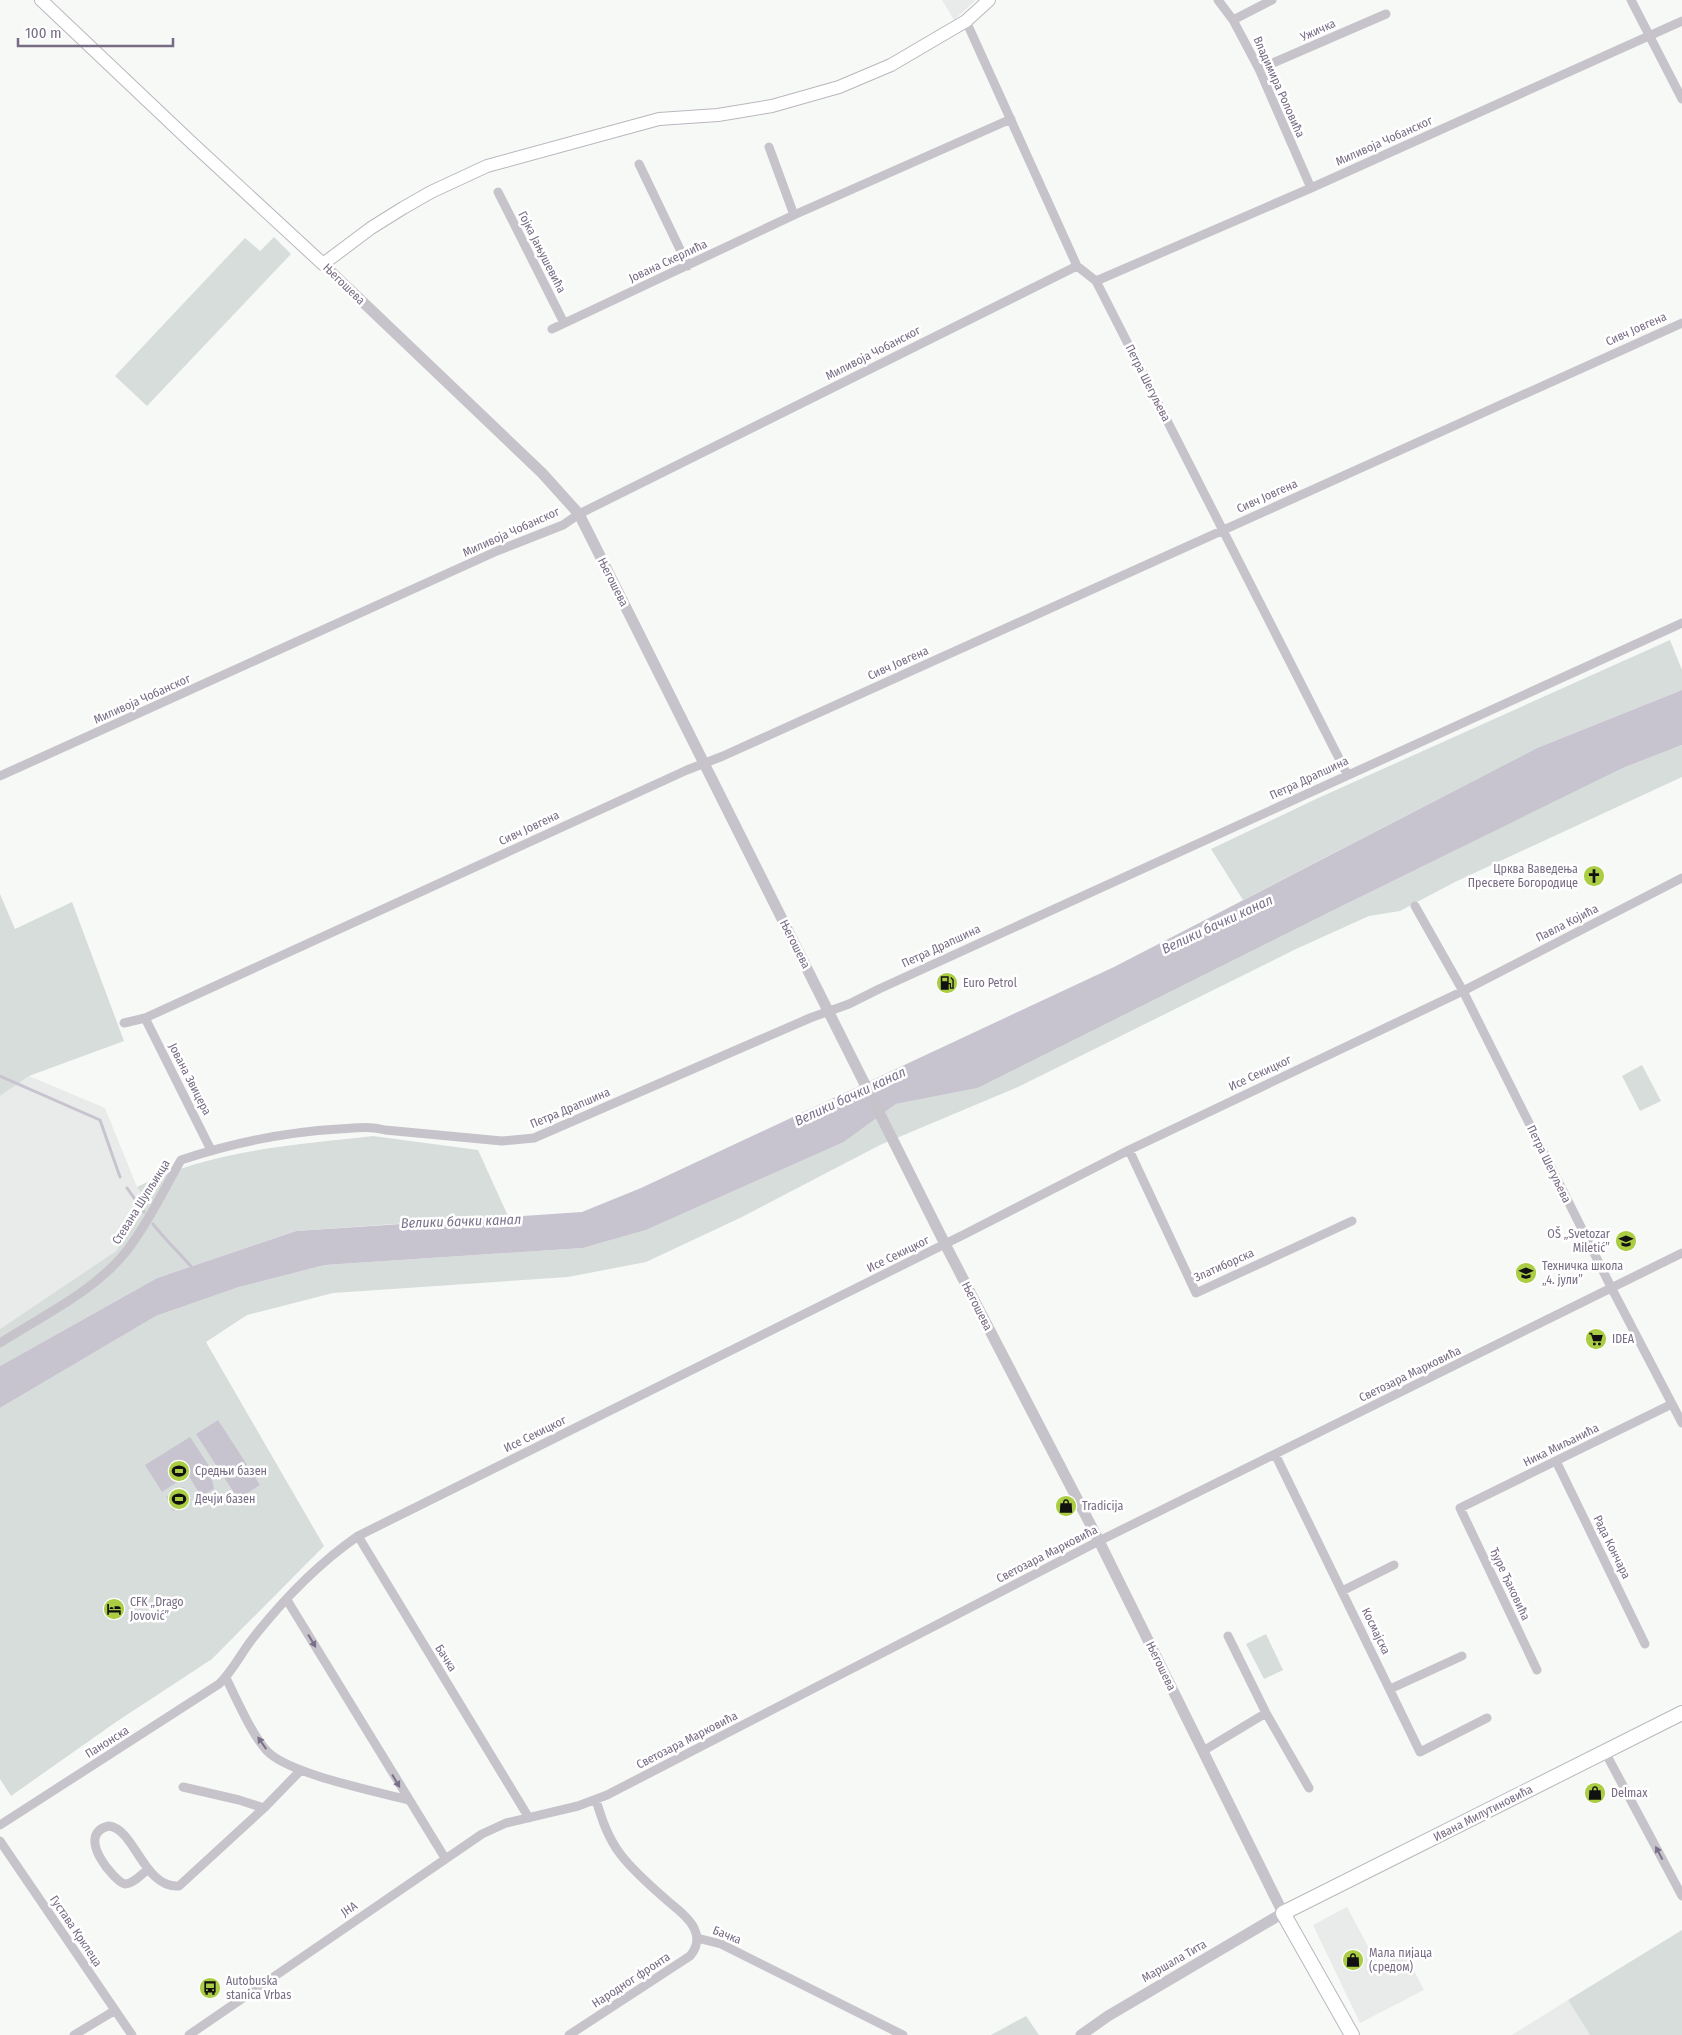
<svg xmlns="http://www.w3.org/2000/svg" width="1682" height="2035" font-family="'Fira Sans Condensed',sans-serif">
<rect width="100%" height="100%" fill="#f7f9f7"/>
<!-- built -->
<path fill="#e9eaea" d="M 942,0 L 976,0 L 954,20 Z
M 29,1076 L 105,1108 L 137,1187 L 147,1200 L 116,1251 L 0,1329 L 0,1096 Z
M 1347,1907 L 1379,1967 L 1405,1953 L 1424,1990 L 1360,2023 L 1313,1925 Z
M 1568,2000 L 1590,2035 L 1512,2035 Z"/>
<!-- green -->
<path fill="#d7dddb" d="M 274,237 L 291,254 L 147,406 L 115,376 L 245,238 L 260,251 Z
M 1670,640 L 1682,670 L 1682,690 L 1537,748 L 1243,900 L 1211,849 L 1316,799 Z
M 1682,745 L 1682,777 L 1457,881 L 1400,911 L 1369,916 L 1296,949 L 1018,1087 L 880,1145 L 742,1217 L 646,1262 L 568,1277 L 333,1293 L 247,1315 L 206,1342 L 324,1546 L 212,1659 L 116,1722 L 11,1796 L 0,1779 L 0,1408 L 156,1316 L 239,1287 L 325,1265 L 583,1248 L 646,1230 L 844,1142 L 896,1104 L 978,1088 L 1342,906 L 1623,768 Z
M 0,894 L 15,929 L 72,902 L 124,1041 L 29,1076 L 0,1096 Z
M 1642,1065 L 1661,1101 L 1640,1111 L 1622,1076 Z
M 373,1136 L 478,1150 L 508,1216 L 296,1231 L 157,1278 L 0,1366 L 0,1329 L 116,1251 L 147,1200 L 137,1187 C 209,1150 294,1145 373,1136 Z
M 1266,1634 L 1283,1670 L 1264,1679 L 1246,1644 Z
M 1682,1930 L 1682,2035 L 1590,2035 L 1568,2000 Z
M 1026,2016 L 1039,2035 L 991,2035 Z"/>
<!-- water -->
<path fill="#c8c4cf" d="M 1682,690 L 1682,745 L 1623,768 L 1342,906 L 978,1088 L 896,1104 L 844,1142 L 646,1230 L 583,1248 L 325,1265 L 239,1287 L 156,1316 L 0,1408 L 0,1366 L 157,1278 L 296,1231 L 582,1212 L 641,1188 L 1114,967 L 1537,748 Z
M 218,1420 L 260,1485 L 238,1499 L 196,1434 Z
M 190,1437 L 209,1466 L 214,1489 L 201,1496 L 188,1475 L 162,1492 L 145,1465 Z
M 184,1487 L 191,1500 L 173,1511 L 166,1497 Z"/>
<g fill="none" stroke-linecap="round" stroke-linejoin="round">
<!-- stream -->
<path stroke="#c8c4cf" stroke-width="3" d="M 0,1076 L 100,1120 L 120,1177
M 127,1188 L 144,1212
M 153,1224 C 166,1241 181,1254 194,1270"/>
<!-- secondary casing -->
<g stroke="#bab6be" stroke-width="14">
<path id="secondary" d="M 41,0 L 193,144 L 323,264 L 371,228 L 403,208 L 431,192 L 487,166 L 659,119 L 718,115 L 772,106 L 839,87 L 891,65 L 966,21 L 989,0"/>
</g>
<!-- primary casing -->
<g stroke="#bab7be" stroke-width="16">
<path id="primary" d="M 1352,2035 L 1283,1913 L 1682,1713"/>
</g>
<!-- minor -->
<path stroke="#c6c3ca" stroke-width="9" d="M 1218,0 L 1233,20 L 1259,69 L 1311,188
M 1631,0 L 1682,99
M 1233,20 L 1272,0
M 966,21 L 1077,266 L 1096,281 L 1347,774
M 1259,69 L 1386,14
M 769,147 L 794,215
M 639,164 L 688,266
M 498,192 L 564,323
M 1096,281 L 1311,188 L 1682,21
M 552,329 L 794,215 L 1011,119
M 0,776 L 497,551 L 563,525 L 579,514 L 1077,266
M 1415,906 L 1463,991 L 1612,1289 L 1682,1423
M 145,1018 L 211,1150
M 124,1023 L 145,1018 L 687,770 L 723,756 L 1682,323
M 1129,1150 L 1196,1293 L 1352,1221
M 0,1343 C 42,1316 93,1292 125,1253 C 147,1225 163,1191 181,1160 C 232,1143 286,1132 339,1129 C 356,1128 370,1126 385,1130 L 502,1141 L 534,1138 L 810,1018 L 849,1004 L 879,989 L 1682,623
M 1275,1454 L 1420,1752 L 1487,1718
M 1556,1461 L 1645,1644
M 358,1536 L 529,1818
M 1342,1591 L 1394,1565
M 287,1600 L 445,1858
M 1537,1670 L 1460,1508 L 1672,1404
M 226,1678 C 236,1698 252,1735 267,1751 C 289,1774 375,1791 408,1800
M 1390,1689 L 1462,1656
M 1266,1713 L 1309,1788
M 1203,1751 L 1266,1713 L 1228,1636
M 1605,1752 L 1682,1896
M 183,1787 L 239,1800 L 264,1808 L 301,1770
M 0,1825 L 219,1684 C 233,1671 241,1653 253,1638 C 283,1600 319,1563 358,1536 L 965,1234 L 1129,1150 L 1463,991 L 1682,878
M 0,1841 L 132,2035
M 148,1869 C 142,1874 133,1884 125,1884 C 116,1883 73,1834 109,1826 C 135,1829 144,1889 179,1886 L 264,1808
M 697,1938 L 721,1944 L 903,2035
M 74,2035 L 114,2011
M 189,2035 L 482,1834 L 506,1823 L 578,1806 L 607,1795 L 1099,1541 L 1682,1253
M 569,2035 L 690,1956 C 697,1948 699,1938 694,1928 C 689,1918 679,1910 670,1903 C 653,1888 635,1873 621,1855 C 608,1838 602,1820 596,1800"/>
<!-- tertiary -->
<path stroke="#c6c3ca" stroke-width="11" d="M 323,264 L 542,473 L 579,514 L 945,1244 L 1099,1541 L 1283,1913 L 1108,2016 L 1081,2035"/>
<!-- secondary -->
<use href="#secondary" stroke="#fff" stroke-width="12"/>
<!-- primary -->
<use href="#primary" stroke="#fff" stroke-width="14"/>
</g>
<!-- one-way arrows -->
<defs><path id="oneway-solid" d="M-6-.8H1V-3.2L6.5 0L1 3.2V.8H-6Z" transform="scale(1.25)"/></defs>
<g fill="#7b7088">
<use href="#oneway-solid" transform="translate(312 1641) rotate(59)"/>
<use href="#oneway-solid" transform="translate(262 1743) rotate(-125)"/>
<use href="#oneway-solid" transform="translate(396 1781) rotate(59)"/>
<use href="#oneway-solid" transform="translate(1659 1853) rotate(-118)"/>
</g>
<!-- icons -->
<defs>
<g id="church-disc" transform="scale(1.125)"><circle r="9.5" fill="#abcd43" stroke="#fff"/><path d="M-1.2-6h2.4v3.5h3.3v2.4h-3.3V6h-2.4V-.1h-3.3v-2.4h3.3Z" fill="#111"/></g>
<g id="fuel-disc" transform="scale(1.125)"><circle r="9.5" fill="#abcd43" stroke="#fff"/><path d="M-5.5-6h7V0h2V4h1.3V-2.5L3-4.5l.8-.8L6-3V5H2.5V1h-1V6h-7ZM-4.2-4.7v3.2H.2V-4.7Z" fill="#111"/></g>
<g id="school-disc" transform="scale(1.125)"><circle r="9.5" fill="#abcd43" stroke="#fff"/><path d="M0-5L7-2L0 1L-7-2ZM-4 1L0 2.5L4 1V4Q0 6-4 4Z" fill="#111"/></g>
<g id="supermarket-disc" transform="scale(1.125)"><circle r="9.5" fill="#abcd43" stroke="#fff"/><path d="M-6-5.5h2.5l.6 2H6L4.5 2H-2.5L-4.4-4H-6ZM-1.5 3.2a1.3 1.3 0 1 0 .1 0ZM3 3.2a1.3 1.3 0 1 0 .1 0Z" fill="#111"/></g>
<g id="stadium-disc" transform="scale(1.125)"><circle r="9.5" fill="#abcd43" stroke="#fff"/><path d="M0-5a6.5 5 0 1 0 0 10a6.5 5 0 1 0 0-10ZM-3.5-1.8h7v3.6h-7Z" fill="#111"/></g>
<g id="shop-disc" transform="scale(1.125)"><circle r="9.5" fill="#abcd43" stroke="#fff"/><path d="M-5-2.5h2.3a2.7 3.5 0 0 1 5.4 0H5L5.5 6h-11ZM-1.5-2.5h3a1.5 2.3 0 0 0-3 0Z" fill="#111"/></g>
<g id="hotel-disc" transform="scale(1.125)"><circle r="9.5" fill="#abcd43" stroke="#fff"/><path d="M-6-4.5h1.5V1H6V5H4.5V3h-9V5H-6ZM-4 0a1.8 1.8 0 1 1 3.6 0ZM.5 0V-2.5h3Q6-2.5 6 0Z" fill="#111"/></g>
<g id="bus-disc" transform="scale(1.125)"><circle r="9.5" fill="#abcd43" stroke="#fff"/><path d="M-5-6H5V4H4V6H2V4H-2V6H-4V4H-5ZM-3.5-4V0h7V-4ZM-3.5 1.2v1.5H-2V1.2ZM2 1.2v1.5H3.5V1.2Z" fill="#111"/></g>
</defs>
<g fill-rule="evenodd">
<use href="#church-disc" x="1594" y="876"/>
<use href="#fuel-disc" x="947" y="983"/>
<use href="#school-disc" x="1626" y="1241"/>
<use href="#school-disc" x="1526" y="1273"/>
<use href="#supermarket-disc" x="1596" y="1339"/>
<use href="#stadium-disc" x="179" y="1471"/>
<use href="#stadium-disc" x="179" y="1499"/>
<use href="#shop-disc" x="1066" y="1506"/>
<use href="#hotel-disc" x="114" y="1609"/>
<use href="#shop-disc" x="1595" y="1793"/>
<use href="#shop-disc" x="1353" y="1960"/>
<use href="#bus-disc" x="210" y="1988"/>
</g>
<g text-anchor="middle" stroke-width="5" stroke-linejoin="round" paint-order="stroke">
<!-- street labels -->
<g font-size="12" fill="#776c84" stroke="#fff">
<text transform="translate(1318 30) rotate(-24)" y="4">Ужичка</text>
<text transform="translate(1279 87) rotate(66)" y="4">Владимира Роловића</text>
<text transform="translate(1384 141) rotate(-24)" y="4">Миливоја Чобанског</text>
<text transform="translate(542 252) rotate(63)" y="4">Гојка Јањушевића</text>
<text transform="translate(668 261) rotate(-25)" y="4">Јована Скерлића</text>
<text transform="translate(344 284) rotate(44)" y="4">Његошева</text>
<text transform="translate(1636 329) rotate(-24)" y="4">Сивч Јовгена</text>
<text transform="translate(873 353) rotate(-27)" y="4">Миливоја Чобанског</text>
<text transform="translate(1148 383) rotate(63)" y="4">Петра Шегуљева</text>
<text transform="translate(1267 496) rotate(-24)" y="4">Сивч Јовгена</text>
<text transform="translate(511 532) rotate(-24)" y="4">Миливоја Чобанског</text>
<text transform="translate(613 582) rotate(63)" y="4">Његошева</text>
<text transform="translate(898 663) rotate(-24)" y="4">Сивч Јовгена</text>
<text transform="translate(142 699) rotate(-24)" y="4">Миливоја Чобанског</text>
<text transform="translate(1309 778) rotate(-25)" y="4">Петра Драпшина</text>
<text transform="translate(529 828) rotate(-25)" y="4">Сивч Јовгена</text>
<text transform="translate(1567 923) rotate(-27)" y="4">Павла Којића</text>
<text transform="translate(795 944) rotate(63)" y="4">Његошева</text>
<text transform="translate(941 946) rotate(-25)" y="4">Петра Драпшина</text>
<text transform="translate(1260 1073) rotate(-25)" y="4">Исе Секицког</text>
<text transform="translate(190 1079) rotate(63)" y="4">Јована Звицера</text>
<text transform="translate(570 1108) rotate(-23)" y="4">Петра Драпшина</text>
<text transform="translate(1549 1164) rotate(64)" y="4">Петра Шегуљева</text>
<text transform="translate(141 1202) rotate(-58)" y="4">Стевана Шупљикца</text>
<text transform="translate(898 1254) rotate(-26)" y="4">Исе Секицког</text>
<text transform="translate(1224 1265) rotate(-24)" y="4">Златиборска</text>
<text transform="translate(977 1306) rotate(63)" y="4">Његошева</text>
<text transform="translate(1410 1374) rotate(-26)" y="4">Светозара Марковића</text>
<text transform="translate(535 1434) rotate(-26)" y="4">Исе Секицког</text>
<text transform="translate(1561 1445) rotate(-26)" y="4">Ника Миљанића</text>
<text transform="translate(1612 1547) rotate(64)" y="4">Рада Кончара</text>
<text transform="translate(1047 1554) rotate(-27)" y="4">Светозара Марковића</text>
<text transform="translate(1510 1584) rotate(65)" y="4">Ђуре Ђаковића</text>
<text transform="translate(1376 1631) rotate(64)" y="4">Космајска</text>
<text transform="translate(446 1658) rotate(58)" y="4">Бачка</text>
<text transform="translate(1161 1666) rotate(64)" y="4">Његошева</text>
<text transform="translate(687 1740) rotate(-27)" y="4">Светозара Марковића</text>
<text transform="translate(107 1742) rotate(-32)" y="4">Панонска</text>
<text transform="translate(1483 1813) rotate(-27)" y="4">Ивана Милутиновића</text>
<text transform="translate(349 1909) rotate(-34)" y="4">ЈНА</text>
<text transform="translate(76 1931) rotate(56)" y="4">Густава Крклеца</text>
<text transform="translate(727 1935) rotate(22)" y="4">Бачка</text>
<text transform="translate(1174 1961) rotate(-30)" y="4">Маршала Тита</text>
<text transform="translate(631 1980) rotate(-33)" y="4">Народног фронта</text>
</g>
<!-- poi labels -->
<g font-size="12" fill="#776c84" stroke="#fff" text-anchor="start">
<text x="1578" y="873" text-anchor="end">Црква Ваведења<tspan x="1578" dy="14">Пресвете Богородице</tspan></text>
<text x="963" y="987">Euro Petrol</text>
<text x="1610" y="1238" text-anchor="end">OŠ „Svetozar<tspan x="1610" dy="14">Miletić”</tspan></text>
<text x="1542" y="1270">Техничка школа<tspan x="1542" dy="14">„4. јули”</tspan></text>
<text x="1612" y="1343">IDEA</text>
<text x="195" y="1475">Средњи базен</text>
<text x="195" y="1503">Дечји базен</text>
<text x="1082" y="1510">Tradicija</text>
<text x="130" y="1606">CFK „Drago<tspan x="130" dy="14">Jovović”</tspan></text>
<text x="1611" y="1797">Delmax</text>
<text x="1369" y="1957">Мала пијаца<tspan x="1369" dy="14">(средом)</tspan></text>
<text x="226" y="1985">Autobuska<tspan x="226" dy="14">stanica Vrbas</tspan></text>
</g>
<!-- water labels -->
<g font-size="14" font-style="italic" fill="#7a728c" stroke="#fff">
<text transform="translate(1217 924) rotate(-25)" y="5">Велики бачки канал</text>
<text transform="translate(850 1096) rotate(-25)" y="5">Велики бачки канал</text>
<text transform="translate(461 1221) rotate(-2)" y="5">Велики бачки канал</text>
</g>
</g>
<!-- scale -->
<path d="M18 38v8h155v-8" fill="none" stroke="#776c84" stroke-width="2.5"/>
<text x="25" y="38" font-size="15" fill="#776c84" stroke="#ffffff" stroke-width="4" paint-order="stroke">100 m</text>
</svg>
